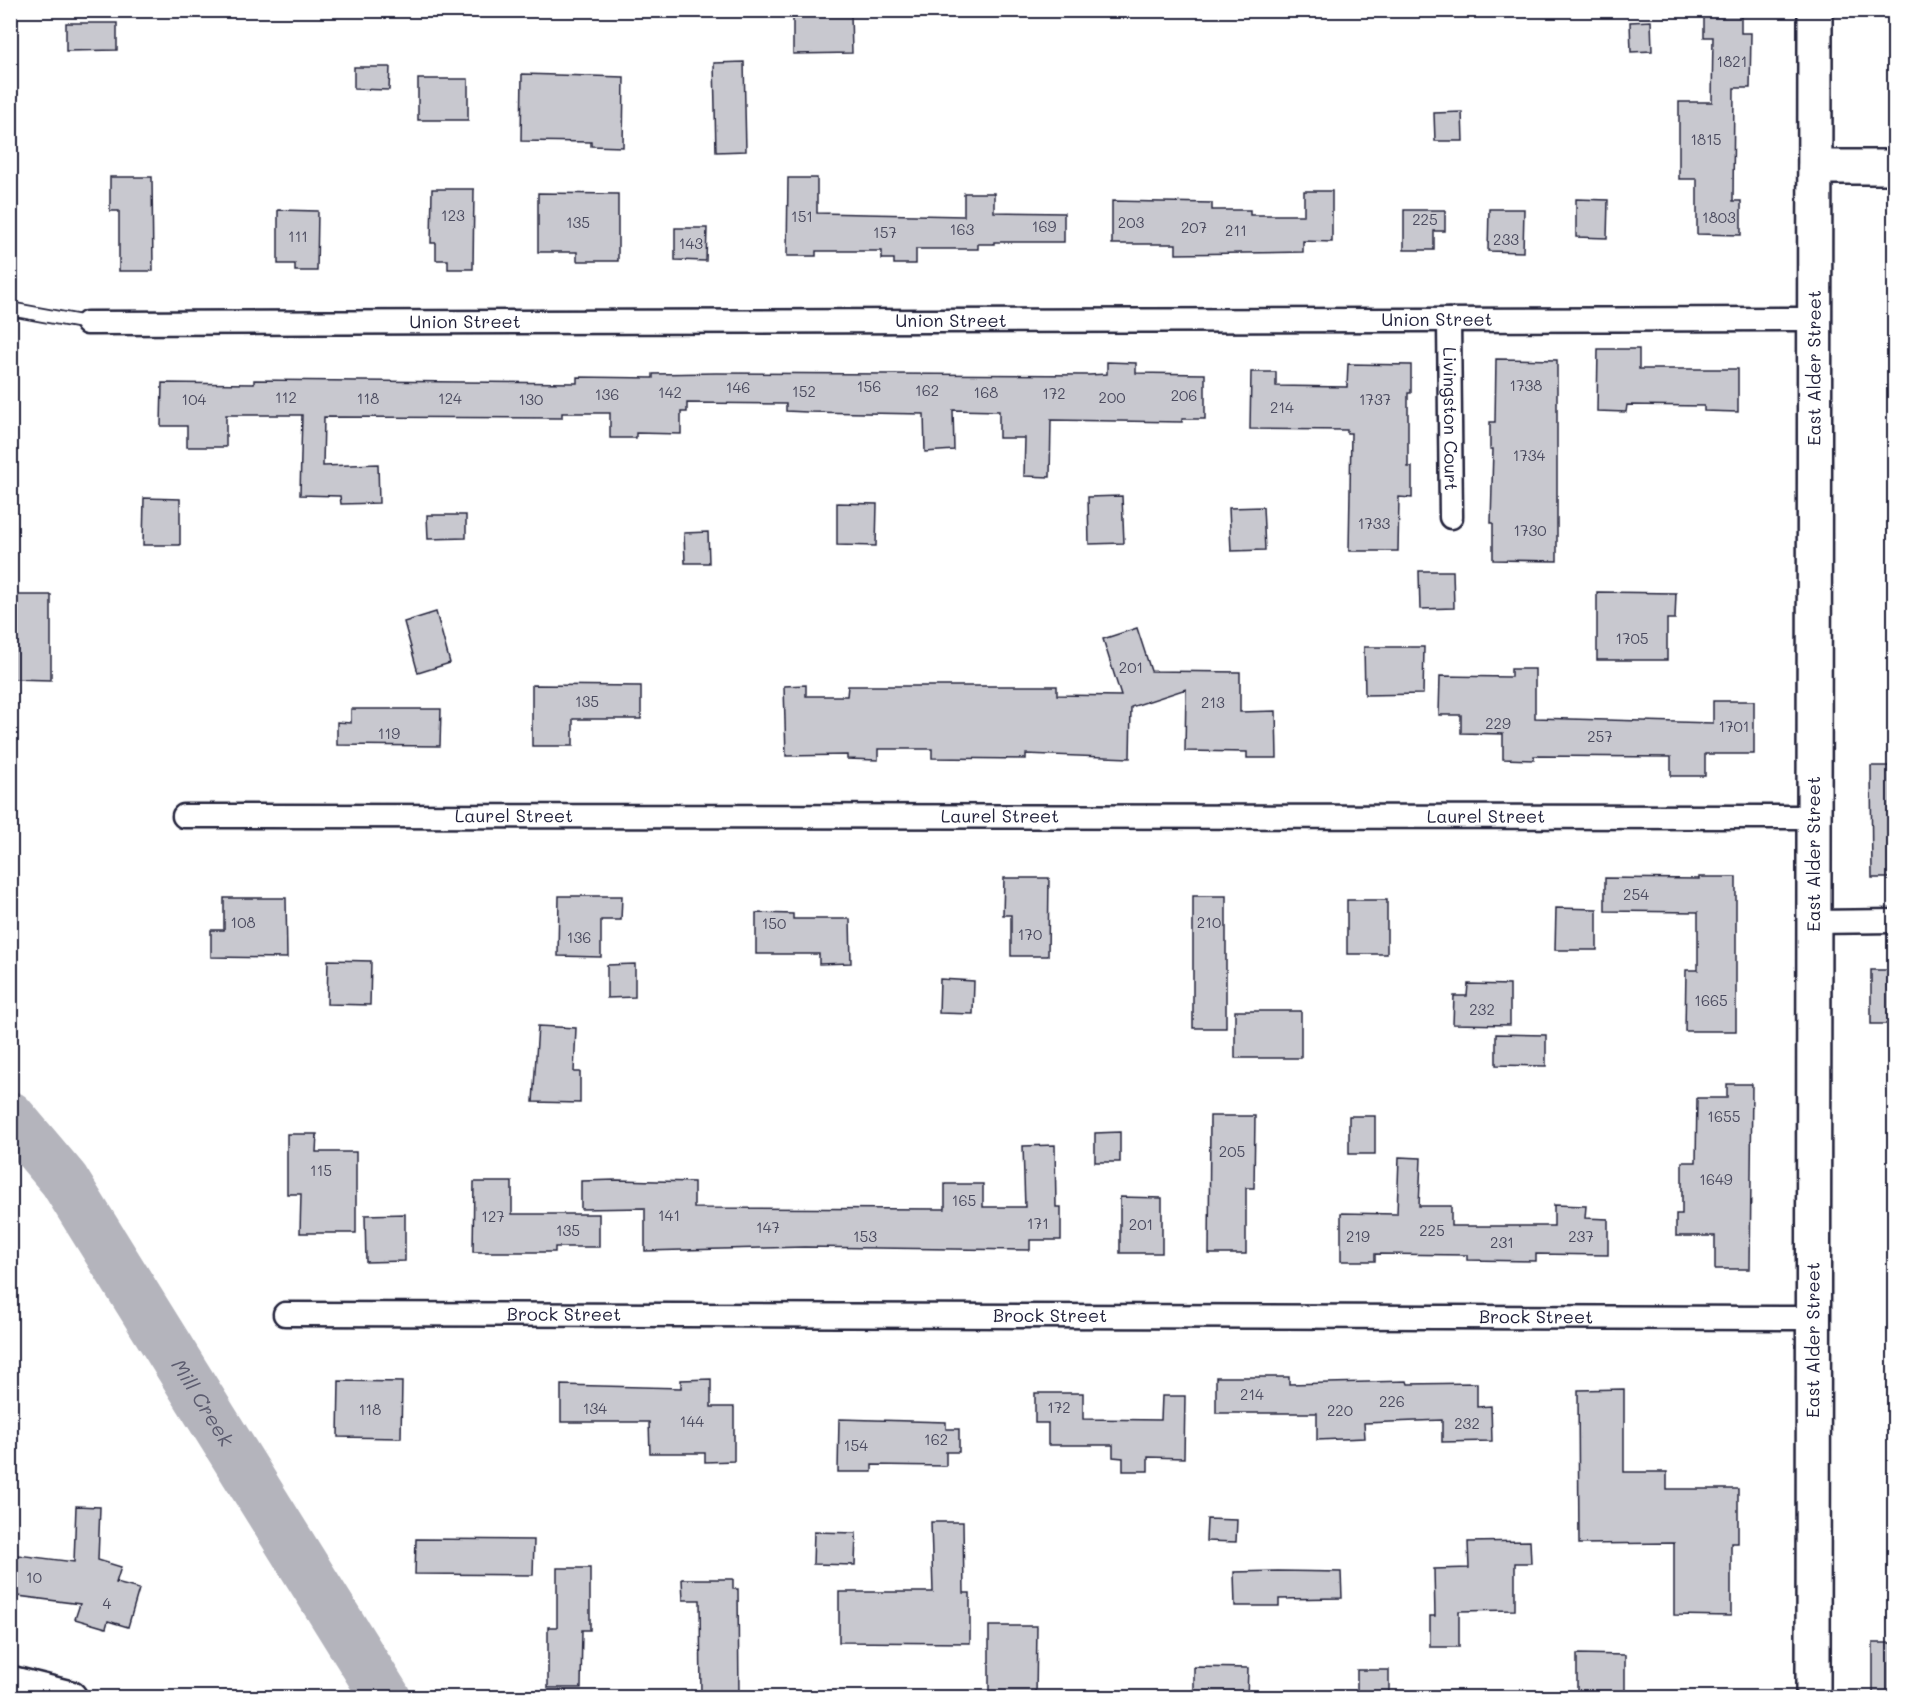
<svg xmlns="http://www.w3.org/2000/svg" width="1905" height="1708" font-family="Mali,sans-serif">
<rect width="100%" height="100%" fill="#fff"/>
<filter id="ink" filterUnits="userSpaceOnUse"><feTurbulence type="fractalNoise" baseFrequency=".0167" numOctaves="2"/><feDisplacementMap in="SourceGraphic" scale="12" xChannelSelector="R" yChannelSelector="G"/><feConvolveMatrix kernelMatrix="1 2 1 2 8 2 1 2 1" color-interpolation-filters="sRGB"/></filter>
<g filter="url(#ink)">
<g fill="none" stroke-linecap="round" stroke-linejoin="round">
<!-- river -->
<path stroke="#b4b4bc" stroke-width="50" id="s1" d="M 10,1116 L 64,1180 L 386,1698"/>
</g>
<!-- building -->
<path fill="#c8c8cf" stroke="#22223b" stroke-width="1.5" d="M 1704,10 L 1741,10 L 1741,33 L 1751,33 L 1750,88 L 1734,88 L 1733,201 L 1741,201 L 1741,235 L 1697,234 L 1697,179 L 1679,179 L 1679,102 L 1712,102 L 1713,37 L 1704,37 Z
M 851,14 L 852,53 L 793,54 L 793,15 Z
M 1651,21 L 1652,51 L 1631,52 L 1630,22 Z
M 66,23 L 117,23 L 117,50 L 66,51 Z
M 744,62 L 746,151 L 716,152 L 714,63 Z
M 354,67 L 390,67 L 389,90 L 354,89 Z
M 522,74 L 624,77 L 623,147 L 591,146 L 591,142 L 521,141 Z
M 418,79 L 468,79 L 468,120 L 418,120 Z
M 1462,112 L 1463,141 L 1435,141 L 1434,113 Z
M 110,177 L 152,177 L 153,271 L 119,271 L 119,211 L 110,211 Z
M 788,178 L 817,178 L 817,213 L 964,216 L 964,193 L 994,193 L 994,212 L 1064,213 L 1064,242 L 994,242 L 994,244 L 978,244 L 978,249 L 916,249 L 916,264 L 894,264 L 894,259 L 882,259 L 882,251 L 816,251 L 816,256 L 787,256 Z
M 432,189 L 474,189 L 473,269 L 448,269 L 448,260 L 436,260 L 436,243 L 431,243 Z
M 1304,191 L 1332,191 L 1332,242 L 1303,241 L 1303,252 L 1176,254 L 1176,244 L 1112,244 L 1112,201 L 1212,203 L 1212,210 L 1250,210 L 1250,215 L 1304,215 Z
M 538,193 L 618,194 L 618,261 L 577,261 L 577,252 L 538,252 Z
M 1576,199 L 1608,200 L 1607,238 L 1576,237 Z
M 1489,209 L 1524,209 L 1523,252 L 1488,251 Z
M 278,210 L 318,211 L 317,271 L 295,271 L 295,264 L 278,264 Z
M 1404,210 L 1445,210 L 1445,231 L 1434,231 L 1434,250 L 1404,250 Z
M 675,228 L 707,228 L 706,261 L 675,260 Z
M 1598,349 L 1639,349 L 1639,369 L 1738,369 L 1738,412 L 1704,411 L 1704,406 L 1627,405 L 1626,412 L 1597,411 Z
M 1496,359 L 1557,360 L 1557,561 L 1493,560 L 1493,523 L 1491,523 L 1493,449 L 1490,449 L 1490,422 L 1495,422 Z
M 1107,362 L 1136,363 L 1136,373 L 1205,374 L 1205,419 L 1182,419 L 1182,422 L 1051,420 L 1050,477 L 1024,476 L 1025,438 L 999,438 L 999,411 L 953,410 L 954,450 L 925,452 L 924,414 L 807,412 L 786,411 L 786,404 L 687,403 L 687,412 L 681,412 L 681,434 L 636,433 L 636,438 L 610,438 L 610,413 L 562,413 L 562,418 L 324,417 L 323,466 L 378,464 L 379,503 L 341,504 L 340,496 L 300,495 L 302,415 L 226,415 L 226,447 L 187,447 L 187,426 L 161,426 L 162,383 L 254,384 L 254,380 L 577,383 L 577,377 L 653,378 L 653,374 L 716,373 L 1089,375 L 1107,374 Z
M 1348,364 L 1411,365 L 1411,393 L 1408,393 L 1408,467 L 1412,467 L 1412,498 L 1399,497 L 1398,551 L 1349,551 L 1351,433 L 1347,433 L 1347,430 L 1250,429 L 1251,372 L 1276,372 L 1276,386 L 1347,387 Z
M 1122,496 L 1124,543 L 1089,544 L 1088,497 Z
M 144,498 L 180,499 L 180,545 L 143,545 Z
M 837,503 L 877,504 L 876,546 L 837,545 Z
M 1263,507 L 1265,550 L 1231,551 L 1229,508 Z
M 427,515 L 466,515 L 466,538 L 428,539 Z
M 708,532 L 709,563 L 685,563 L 684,533 Z
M 1419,571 L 1453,571 L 1454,608 L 1420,609 Z
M 1597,592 L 1676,593 L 1675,619 L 1667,619 L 1667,660 L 1597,660 Z
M 11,595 L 51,595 L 51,680 L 11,679 Z
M 436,612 L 450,663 L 418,673 L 404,622 Z
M 1137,628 L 1151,671 L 1240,672 L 1240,712 L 1276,711 L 1277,758 L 1247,758 L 1247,752 L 1185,751 L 1186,689 L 1131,707 L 1130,758 L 1026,754 L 1026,759 L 932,758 L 932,749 L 878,749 L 878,760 L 847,759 L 847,755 L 786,756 L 784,686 L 806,685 L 806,696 L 847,696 L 848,686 L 1057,686 L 1057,695 L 1121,696 L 1103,639 Z
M 1364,647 L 1424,647 L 1423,694 L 1365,695 Z
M 1511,669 L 1535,669 L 1535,718 L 1713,723 L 1713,701 L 1754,701 L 1754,754 L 1705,754 L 1705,776 L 1671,776 L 1671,757 L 1534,756 L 1534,760 L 1503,759 L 1503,734 L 1461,733 L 1461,715 L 1439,715 L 1440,676 L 1511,677 Z
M 532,685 L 641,686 L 641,719 L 573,719 L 573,746 L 532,746 Z
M 351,709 L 441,709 L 440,746 L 337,745 L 337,722 L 351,723 Z
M 1871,766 L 1894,766 L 1894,878 L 1872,878 Z
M 1699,877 L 1736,877 L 1736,1031 L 1685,1031 L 1686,970 L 1698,970 L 1698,912 L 1605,911 L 1605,878 L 1699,879 Z
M 1004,878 L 1049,878 L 1048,956 L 1011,956 L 1011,915 L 1003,915 Z
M 559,896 L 622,896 L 621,920 L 601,920 L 601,957 L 558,956 Z
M 1193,896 L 1226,896 L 1226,1028 L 1193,1028 Z
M 224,898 L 286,898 L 287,958 L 211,957 L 211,930 L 224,930 Z
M 1347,900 L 1387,900 L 1387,954 L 1347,954 Z
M 1556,908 L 1597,909 L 1597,950 L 1555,950 Z
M 756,913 L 793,914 L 793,919 L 850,919 L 851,963 L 819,964 L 819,954 L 756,954 Z
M 328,960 L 371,961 L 370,1005 L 327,1004 Z
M 635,964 L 635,997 L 607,998 L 607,965 Z
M 1871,970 L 1894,970 L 1894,1024 L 1871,1024 Z
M 940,979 L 974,981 L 973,1014 L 939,1013 Z
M 1468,984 L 1510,985 L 1510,1025 L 1453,1024 L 1454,996 L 1467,996 Z
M 1235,1011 L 1301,1011 L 1301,1058 L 1235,1058 Z
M 538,1026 L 576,1028 L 574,1072 L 580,1072 L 580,1103 L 533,1102 Z
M 1496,1034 L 1546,1035 L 1546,1066 L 1496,1065 Z
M 1727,1084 L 1752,1084 L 1750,1269 L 1715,1269 L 1715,1236 L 1676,1236 L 1676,1214 L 1682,1214 L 1682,1162 L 1696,1162 L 1697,1098 L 1727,1098 Z
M 1210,1116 L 1255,1116 L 1254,1188 L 1246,1188 L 1246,1254 L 1209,1254 Z
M 1349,1116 L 1375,1116 L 1375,1154 L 1349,1154 Z
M 1120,1132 L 1120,1162 L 1095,1162 L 1095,1133 Z
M 287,1134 L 317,1134 L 316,1152 L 356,1152 L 356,1233 L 300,1233 L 301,1194 L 287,1194 Z
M 1055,1145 L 1056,1207 L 1061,1207 L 1061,1240 L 1030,1240 L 1030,1250 L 804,1247 L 645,1251 L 645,1208 L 581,1209 L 581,1181 L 617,1180 L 694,1182 L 694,1208 L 945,1209 L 945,1184 L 983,1184 L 983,1207 L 1025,1207 L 1023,1146 Z
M 1399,1157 L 1421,1158 L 1419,1206 L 1451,1206 L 1451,1226 L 1554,1226 L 1554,1205 L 1586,1206 L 1585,1218 L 1608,1219 L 1608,1255 L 1536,1254 L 1536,1261 L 1467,1260 L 1467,1255 L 1375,1254 L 1375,1261 L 1341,1261 L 1341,1213 L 1397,1214 Z
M 474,1182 L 512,1182 L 512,1214 L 599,1214 L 599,1247 L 555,1247 L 555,1252 L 473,1252 Z
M 1120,1197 L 1162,1198 L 1162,1253 L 1120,1253 Z
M 405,1214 L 405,1261 L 366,1262 L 365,1215 Z
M 1216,1377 L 1289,1377 L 1289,1384 L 1407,1381 L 1408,1384 L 1477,1383 L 1477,1407 L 1491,1406 L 1492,1441 L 1442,1442 L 1442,1420 L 1364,1423 L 1365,1438 L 1317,1440 L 1317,1413 L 1216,1413 Z
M 711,1379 L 711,1407 L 734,1407 L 734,1461 L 705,1462 L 705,1453 L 650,1453 L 649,1422 L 561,1422 L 561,1385 L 681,1388 L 681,1380 Z
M 339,1381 L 402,1382 L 401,1438 L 338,1437 Z
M 1624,1389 L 1624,1472 L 1667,1472 L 1667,1489 L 1738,1489 L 1738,1543 L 1731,1543 L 1731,1616 L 1674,1615 L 1674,1543 L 1579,1544 L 1578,1390 Z
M 1035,1393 L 1083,1393 L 1083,1419 L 1161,1420 L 1162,1396 L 1185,1396 L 1184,1458 L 1148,1457 L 1148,1471 L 1123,1471 L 1123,1458 L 1113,1457 L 1113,1445 L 1048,1445 L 1048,1423 L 1035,1423 Z
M 839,1419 L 946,1422 L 946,1429 L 959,1429 L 959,1452 L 946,1452 L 946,1466 L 872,1465 L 872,1472 L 838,1472 Z
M 76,1506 L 100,1507 L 98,1560 L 121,1567 L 116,1583 L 139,1589 L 128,1627 L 108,1621 L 106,1628 L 75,1619 L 80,1604 L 10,1595 L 10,1554 L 74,1562 Z
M 1207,1519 L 1237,1520 L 1236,1542 L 1206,1541 Z
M 931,1522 L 963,1522 L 964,1593 L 970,1593 L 970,1643 L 839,1642 L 839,1592 L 933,1592 Z
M 814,1532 L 856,1533 L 855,1565 L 813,1564 Z
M 416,1539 L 534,1540 L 533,1575 L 415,1574 Z
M 1530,1541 L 1531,1563 L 1515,1563 L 1515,1610 L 1459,1611 L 1459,1647 L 1430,1647 L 1430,1616 L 1435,1616 L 1434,1569 L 1469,1568 L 1468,1542 Z
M 557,1568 L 590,1568 L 590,1630 L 582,1630 L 581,1688 L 548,1688 L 548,1627 L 557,1627 Z
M 1278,1571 L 1341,1572 L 1342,1598 L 1279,1599 L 1279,1606 L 1235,1606 L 1234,1572 Z
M 682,1579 L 733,1579 L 733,1589 L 738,1589 L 739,1698 L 701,1698 L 700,1600 L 683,1600 Z
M 989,1626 L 1037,1626 L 1036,1698 L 989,1698 Z
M 1873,1643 L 1894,1643 L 1894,1698 L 1873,1698 Z
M 1577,1654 L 1625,1655 L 1625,1698 L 1577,1698 Z
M 1194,1667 L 1248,1668 L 1247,1698 L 1194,1698 Z
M 1357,1670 L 1389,1670 L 1389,1698 L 1357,1698 Z"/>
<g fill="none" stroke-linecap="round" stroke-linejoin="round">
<!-- service casing -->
<g stroke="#22223b" stroke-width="16">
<path id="service" d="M 10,309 L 87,323"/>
</g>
<!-- minor casing -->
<g stroke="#22223b" stroke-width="27">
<g id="minor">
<path id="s2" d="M 1449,320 L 1451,517"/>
<path id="s3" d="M 87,323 L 1816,319"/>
<path id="s4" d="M 184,816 L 1815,817"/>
<path d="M 1814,922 L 1894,921"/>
<path id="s5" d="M 285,1314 L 1814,1318"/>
</g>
</g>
<!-- secondary casing -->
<g stroke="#22223b" stroke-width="38">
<g id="secondary">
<path d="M 1815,167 L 1894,167"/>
<path d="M 10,1683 L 70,1698"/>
<path id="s6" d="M 1813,1698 L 1815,10"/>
</g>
</g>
<!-- service -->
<use href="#service" stroke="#fff" stroke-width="12"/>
<!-- minor -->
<use href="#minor" stroke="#fff" stroke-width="22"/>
<!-- secondary -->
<use href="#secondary" stroke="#fff" stroke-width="33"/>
</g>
</g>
<g text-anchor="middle" stroke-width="4.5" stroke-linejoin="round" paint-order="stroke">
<!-- number labels -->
<g font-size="15" fill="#4c4c60">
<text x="1732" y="67">1821</text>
<text x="1706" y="145">1815</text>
<text x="453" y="221">123</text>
<text x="802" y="222">151</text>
<text x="1719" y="223">1803</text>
<text x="1425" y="225">225</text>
<text x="578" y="228">135</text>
<text x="1131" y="228">203</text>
<text x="1044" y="232">169</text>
<text x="1194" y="233">207</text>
<text x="962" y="235">163</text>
<text x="1236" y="236">211</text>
<text x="885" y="238">157</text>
<text x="298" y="242">111</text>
<text x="1506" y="245">233</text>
<text x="691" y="249">143</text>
<text x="1526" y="391">1738</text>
<text x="869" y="392">156</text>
<text x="738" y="393">146</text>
<text x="927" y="396">162</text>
<text x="804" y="397">152</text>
<text x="670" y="398">142</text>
<text x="986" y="398">168</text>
<text x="1054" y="399">172</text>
<text x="607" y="400">136</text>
<text x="1184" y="401">206</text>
<text x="286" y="403">112</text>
<text x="1112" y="403">200</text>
<text x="368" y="404">118</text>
<text x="450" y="404">124</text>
<text x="194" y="405">104</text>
<text x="531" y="405">130</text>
<text x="1375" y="405">1737</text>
<text x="1282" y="413">214</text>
<text x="1529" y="461">1734</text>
<text x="1374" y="529">1733</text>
<text x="1530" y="536">1730</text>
<text x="1632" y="644">1705</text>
<text x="1131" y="673">201</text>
<text x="587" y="707">135</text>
<text x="1213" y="708">213</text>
<text x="1498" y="729">229</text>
<text x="1734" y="732">1701</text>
<text x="389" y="739">119</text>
<text x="1600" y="742">257</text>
<text x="1636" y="900">254</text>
<text x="243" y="928">108</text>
<text x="1209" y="928">210</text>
<text x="774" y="929">150</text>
<text x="1030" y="940">170</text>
<text x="579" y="943">136</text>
<text x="1711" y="1006">1665</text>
<text x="1482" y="1015">232</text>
<text x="1724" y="1122">1655</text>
<text x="1232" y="1157">205</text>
<text x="321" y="1176">115</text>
<text x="1716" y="1185">1649</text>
<text x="964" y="1206">165</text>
<text x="669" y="1221">141</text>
<text x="493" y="1222">127</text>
<text x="1038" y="1229">171</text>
<text x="1141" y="1230">201</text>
<text x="768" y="1233">147</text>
<text x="568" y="1236">135</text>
<text x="1432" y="1236">225</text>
<text x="865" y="1242">153</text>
<text x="1358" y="1242">219</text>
<text x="1581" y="1242">237</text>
<text x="1502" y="1248">231</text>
<text x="1252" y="1400">214</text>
<text x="1392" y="1407">226</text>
<text x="1059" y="1413">172</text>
<text x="595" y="1414">134</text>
<text x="370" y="1415">118</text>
<text x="1340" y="1416">220</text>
<text x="692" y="1427">144</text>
<text x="1467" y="1429">232</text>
<text x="936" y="1445">162</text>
<text x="856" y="1451">154</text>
<text x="34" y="1583">10</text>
<text x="107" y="1609">4</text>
</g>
<!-- street labels -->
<g font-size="18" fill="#22223b" stroke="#fff">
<text dy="6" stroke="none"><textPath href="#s3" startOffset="1350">Union Street</textPath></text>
<text dy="6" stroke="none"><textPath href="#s3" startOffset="864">Union Street</textPath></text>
<text dy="6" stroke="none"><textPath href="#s3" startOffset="378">Union Street</textPath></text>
<text dy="6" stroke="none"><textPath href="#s6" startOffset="1330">East Alder Street</textPath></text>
<text dy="6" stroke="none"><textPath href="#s2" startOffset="99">Livingston Court</textPath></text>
<text dy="6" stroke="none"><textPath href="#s4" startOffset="330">Laurel Street</textPath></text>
<text dy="6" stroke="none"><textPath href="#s4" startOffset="816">Laurel Street</textPath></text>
<text dy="6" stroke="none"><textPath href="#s4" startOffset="1302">Laurel Street</textPath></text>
<text dy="6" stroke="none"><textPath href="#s6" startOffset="844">East Alder Street</textPath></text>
<text dy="6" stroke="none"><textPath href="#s5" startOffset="279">Brock Street</textPath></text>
<text dy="6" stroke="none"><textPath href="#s5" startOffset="765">Brock Street</textPath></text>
<text dy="6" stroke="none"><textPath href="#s5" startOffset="1251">Brock Street</textPath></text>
<text dy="6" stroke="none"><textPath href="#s6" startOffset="358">East Alder Street</textPath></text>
</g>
<!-- water labels -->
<g font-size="20" font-style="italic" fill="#5c5c6f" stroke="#fff">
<text dy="7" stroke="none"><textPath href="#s1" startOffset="346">Mill Creek</textPath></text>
</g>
</g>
<!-- margin -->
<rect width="1905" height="1708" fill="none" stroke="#fff" stroke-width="36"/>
<rect x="18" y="18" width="1869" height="1672" fill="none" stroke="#22223b" stroke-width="2" filter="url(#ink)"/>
</svg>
